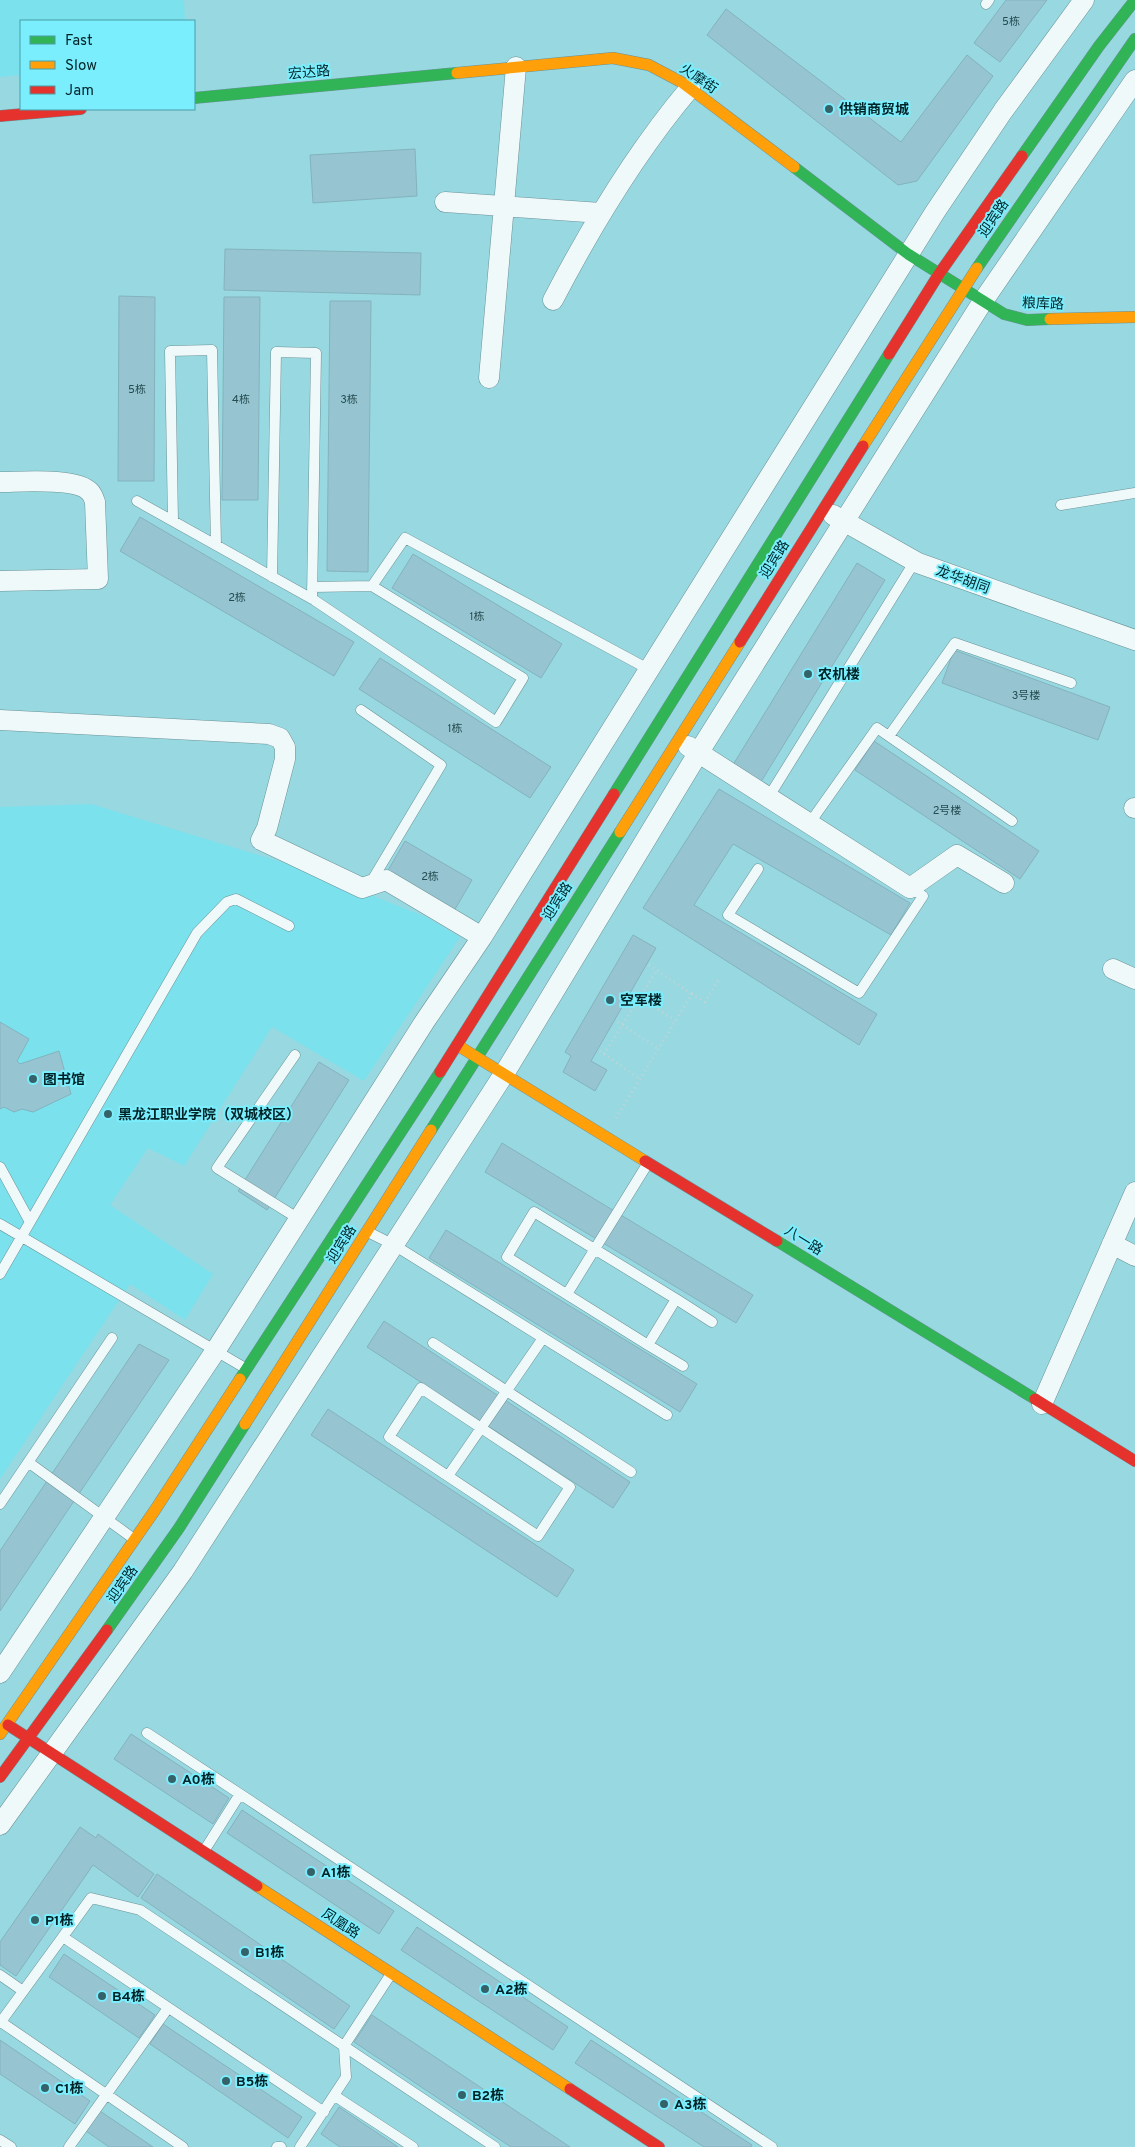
<svg xmlns="http://www.w3.org/2000/svg" width="1135" height="2147" font-family="Overpass,'Noto Sans SC',sans-serif">
<rect width="100%" height="100%" fill="#98d8e0"/>
<!-- built -->
<path fill="#7be1ed" d="M 0,0 L 184,0 L 185,21 L 21,21 L 21,75 L 0,77 Z
M 91,804 L 308,870 L 426,917 L 460,937 L 364,1081 L 272,1027 L 184,1166 L 148,1148 L 110,1205 L 213,1274 L 185,1320 L 130,1284 L 0,1479 L 0,807 Z"/>
<!-- building -->
<path fill="#96c5d1" stroke="#83b3bd" d="M 1006,0 L 1047,0 L 1000,62 L 974,43 Z
M 726,9 L 901,142 L 967,55 L 993,76 L 917,181 L 898,185 L 707,35 Z
M 415,149 L 417,196 L 313,203 L 310,155 Z
M 225,249 L 421,253 L 420,295 L 224,290 Z
M 119,296 L 155,297 L 154,481 L 118,481 Z
M 224,297 L 260,297 L 258,500 L 222,500 Z
M 330,301 L 371,301 L 368,572 L 327,571 Z
M 140,517 L 354,642 L 334,676 L 120,551 Z
M 413,554 L 562,644 L 541,678 L 392,588 Z
M 857,563 L 885,580 L 759,785 L 731,768 Z
M 954,650 L 1110,707 L 1098,740 L 942,683 Z
M 380,658 L 551,767 L 530,798 L 359,689 Z
M 874,741 L 1039,851 L 1020,879 L 855,770 Z
M 719,789 L 910,903 L 891,935 L 733,844 L 694,905 L 877,1014 L 859,1045 L 643,908 Z
M 405,841 L 472,880 L 454,911 L 387,872 Z
M 633,935 L 656,948 L 591,1061 L 607,1070 L 595,1091 L 563,1072 L 571,1056 L 565,1052 Z
M 0,1022 L 29,1039 L 17,1061 L 20,1064 L 59,1051 L 71,1094 L 33,1112 L 22,1109 L 14,1112 L 4,1107 L 0,1109 Z
M 319,1062 L 349,1080 L 267,1210 L 238,1191 Z
M 502,1143 L 753,1295 L 736,1323 L 485,1172 Z
M 446,1230 L 697,1384 L 680,1412 L 429,1258 Z
M 384,1321 L 630,1482 L 613,1508 L 367,1347 Z
M 139,1344 L 169,1360 L 0,1611 L 0,1551 Z
M 328,1409 L 574,1570 L 557,1597 L 311,1435 Z
M 131,1734 L 229,1798 L 213,1824 L 114,1759 Z
M 242,1810 L 394,1911 L 379,1934 L 227,1833 Z
M 80,1827 L 96,1838 L 98,1834 L 154,1874 L 138,1897 L 93,1865 L 16,1976 L 0,1965 L 0,1942 Z
M 157,1874 L 350,2006 L 334,2029 L 141,1898 Z
M 417,1927 L 568,2027 L 553,2050 L 401,1950 Z
M 64,1954 L 155,2015 L 139,2038 L 49,1977 Z
M 372,2015 L 570,2147 L 511,2147 L 354,2042 Z
M 163,2024 L 302,2117 L 288,2138 L 150,2044 Z
M 0,2040 L 90,2101 L 75,2124 L 0,2074 Z
M 591,2040 L 752,2145 L 751,2147 L 704,2147 L 575,2063 Z
M 339,2107 L 398,2147 L 340,2147 L 321,2134 Z
M 100,2111 L 153,2147 L 109,2147 L 86,2131 Z"/>
<g fill="none" stroke-linecap="round" stroke-linejoin="round">
<!-- lane casing -->
<g stroke="#6a9398" stroke-width="11">
<path id="lane" d="M 986,4 L 989,0
M 137,501 L 314,600 L 496,722 L 523,678 L 372,586 L 405,538 L 650,670
M 1061,505 L 1135,493
M 173,521 L 170,351 L 212,350 L 216,545
M 272,577 L 276,352 L 316,353 L 312,599
M 312,587 L 372,586
M 361,710 L 441,765 L 371,882
M 889,736 L 955,643 L 1071,683
M 768,798 L 915,561
M 809,824 L 877,728 L 1012,821
M 758,869 L 728,915 L 859,993 L 923,896 L 910,888
M 295,1055 L 217,1168 L 299,1219
M 0,1167 L 30,1222
M 534,1212 L 676,1299 L 648,1345 L 507,1257 Z
M 0,1224 L 245,1368
M 368,1232 L 394,1245 L 667,1415
M 0,1274 L 197,933 L 227,902 L 236,899 L 289,926
M 567,1294 L 648,1163
M 676,1299 L 712,1322
M 433,1343 L 631,1472
M 648,1345 L 683,1366
M 421,1388 L 570,1487 L 538,1536 L 389,1437 Z
M 28,1462 L 134,1539
M 448,1476 L 543,1338
M 0,1504 L 112,1338
M 147,1733 L 240,1794 L 204,1851
M 240,1794 L 772,2147
M 63,1937 L 324,2112
M 0,1975 L 23,1991
M 1,2022 L 183,2147
M 0,2023 L 91,1898 L 140,1910 L 495,2147
M 335,2096 L 413,2147
M 0,2140 L 11,2147
M 69,2147 L 168,2008
M 277,2147 L 281,2147
M 300,2147 L 346,2077 L 344,2046 L 391,1974"/>
</g>
<!-- street casing -->
<g stroke="#6a9398" stroke-width="21">
<path id="street" d="M 445,202 L 601,213
M 553,300 C 592,225 635,153 690,88
M 489,378 L 516,67
M 0,482 C 20,482 77,477 90,492 C 92,494 94,499 95,502 L 98,579 L 0,581
M 833,515 L 918,563 L 1135,640
M 0,720 L 269,734 L 280,738 L 285,747 L 285,759 L 267,828 L 261,840 L 362,888 L 386,880 L 482,937
M 688,746 L 910,888 L 957,855 L 1004,883
M 1134,808 L 1135,808
M 1113,969 L 1135,979
M 1112,1244 L 1135,1256
M 1042,1404 L 1135,1192
M 0,1673 L 216,1350 L 425,1021 L 482,937 L 935,212 L 1003,111 L 1084,0
M 0,1825 L 183,1571 L 504,1074 L 697,755 L 983,301 L 1135,80"/>
</g>
<!-- fast casing -->
<g stroke="#6a9398" stroke-width="12">
<path id="fast" d="M 194,98 L 457,73
M 1022,156 L 1099,46 L 1135,0
M 794,167 L 908,254 L 1004,314 L 1027,320 L 1050,319
M 977,268 L 1135,39
M 614,794 L 889,354
M 431,1130 L 620,832
M 777,1241 L 1035,1399
M 240,1379 L 440,1072
M 107,1630 L 179,1528 L 245,1424"/>
</g>
<!-- slow casing -->
<g stroke="#6a9398" stroke-width="12">
<path id="slow" d="M 457,73 L 613,58 L 649,65 L 683,83 L 794,167
M 1050,319 L 1135,317
M 863,446 L 977,268
M 620,832 L 740,642
M 457,1045 L 645,1161
M 245,1424 L 431,1130
M 0,1734 L 155,1510 L 240,1379
M 257,1886 L 570,2089"/>
</g>
<!-- jam casing -->
<g stroke="#6a9398" stroke-width="12">
<path id="jam" d="M 0,116 L 81,109
M 889,354 L 939,274 L 1022,156
M 740,642 L 863,446
M 440,1072 L 614,794
M 645,1161 L 777,1241
M 1035,1399 L 1135,1461
M 8,1725 L 257,1886
M 0,1777 L 107,1630
M 570,2089 L 659,2147"/>
</g>
<!-- path -->
<path stroke="#c0d5d8" stroke-width="3" stroke-dasharray="1 4" stroke-linecap="butt" d="M 649,965 L 692,994
M 633,993 L 676,1021
M 618,1022 L 659,1049
M 600,1051 L 640,1079
M 604,1054 L 657,970
M 616,1118 L 692,994 L 705,1002 L 719,979"/>
<!-- lane -->
<use href="#lane" stroke="#f0f9fa" stroke-width="10"/>
<!-- street -->
<use href="#street" stroke="#f0f9fa" stroke-width="20"/>
<!-- fast -->
<use href="#fast" stroke="#30b455" stroke-width="11"/>
<!-- slow -->
<use href="#slow" stroke="#ff9f0a" stroke-width="11"/>
<!-- jam -->
<use href="#jam" stroke="#e5322d" stroke-width="11"/>
</g>
<!-- markers -->
<g fill="#356268" stroke="#7beefd" stroke-width="2">
<circle cx="829" cy="109" r="5"/>
<circle cx="808" cy="674" r="5"/>
<circle cx="610" cy="1000" r="5"/>
<circle cx="33" cy="1079" r="5"/>
<circle cx="108" cy="1114" r="5"/>
<circle cx="172" cy="1779" r="5"/>
<circle cx="311" cy="1872" r="5"/>
<circle cx="35" cy="1920" r="5"/>
<circle cx="245" cy="1952" r="5"/>
<circle cx="485" cy="1989" r="5"/>
<circle cx="102" cy="1996" r="5"/>
<circle cx="226" cy="2081" r="5"/>
<circle cx="45" cy="2088" r="5"/>
<circle cx="462" cy="2095" r="5"/>
<circle cx="664" cy="2104" r="5"/>
</g>
<g text-anchor="middle" stroke-width="4" stroke-linejoin="round" paint-order="stroke">
<!-- number labels -->
<g font-size="11" fill="#264c52">
<text x="1011" y="25">5栋</text>
<text x="137" y="393">5栋</text>
<text x="241" y="403">4栋</text>
<text x="349" y="403">3栋</text>
<text x="237" y="601">2栋</text>
<text x="477" y="620">1栋</text>
<text x="1026" y="699">3号楼</text>
<text x="455" y="732">1栋</text>
<text x="947" y="814">2号楼</text>
<text x="430" y="880">2栋</text>
</g>
<!-- street labels -->
<g font-size="14" fill="#002328" stroke="#7beefd">
<text transform="translate(309 72) rotate(-5)" y="5">宏达路</text>
<text transform="translate(699 78) rotate(34)" y="5">火摩街</text>
<text transform="translate(993 218) rotate(-56)" y="5">迎宾路</text>
<text transform="translate(1043 303) rotate(2)" y="5">粮库路</text>
<text transform="translate(774 559) rotate(-58)" y="5">迎宾路</text>
<text transform="translate(963 579) rotate(20)" y="5">龙华胡同</text>
<text transform="translate(557 901) rotate(-58)" y="5">迎宾路</text>
<text transform="translate(804 1240) rotate(32)" y="5">八一路</text>
<text transform="translate(341 1244) rotate(-58)" y="5">迎宾路</text>
<text transform="translate(122 1584) rotate(-55)" y="5">迎宾路</text>
<text transform="translate(341 1923) rotate(33)" y="5">凤凰路</text>
</g>
<!-- poi labels -->
<g font-size="14" font-weight="bold" fill="#002328" stroke="#7beefd" text-anchor="start">
<text x="839" y="114">供销商贸城</text>
<text x="818" y="679">农机楼</text>
<text x="620" y="1005">空军楼</text>
<text x="43" y="1084">图书馆</text>
<text x="118" y="1119">黑龙江职业学院（双城校区）</text>
<text x="182" y="1784">A0栋</text>
<text x="321" y="1877">A1栋</text>
<text x="45" y="1925">P1栋</text>
<text x="255" y="1957">B1栋</text>
<text x="495" y="1994">A2栋</text>
<text x="112" y="2001">B4栋</text>
<text x="236" y="2086">B5栋</text>
<text x="55" y="2093">C1栋</text>
<text x="472" y="2100">B2栋</text>
<text x="674" y="2109">A3栋</text>
</g>
</g>
<!-- legend -->
<rect x="20" y="20" width="175" height="90" fill="#7beefd" stroke="#4a9da8"/>
<rect x="30" y="36" width="25" height="8" fill="#30b455" stroke="#4a9da8"/>
<text x="65" y="45" font-size="15" fill="#002328">Fast</text>
<rect x="30" y="61" width="25" height="8" fill="#ff9f0a" stroke="#4a9da8"/>
<text x="65" y="70" font-size="15" fill="#002328">Slow</text>
<rect x="30" y="86" width="25" height="8" fill="#e5322d" stroke="#4a9da8"/>
<text x="65" y="95" font-size="15" fill="#002328">Jam</text>
</svg>
